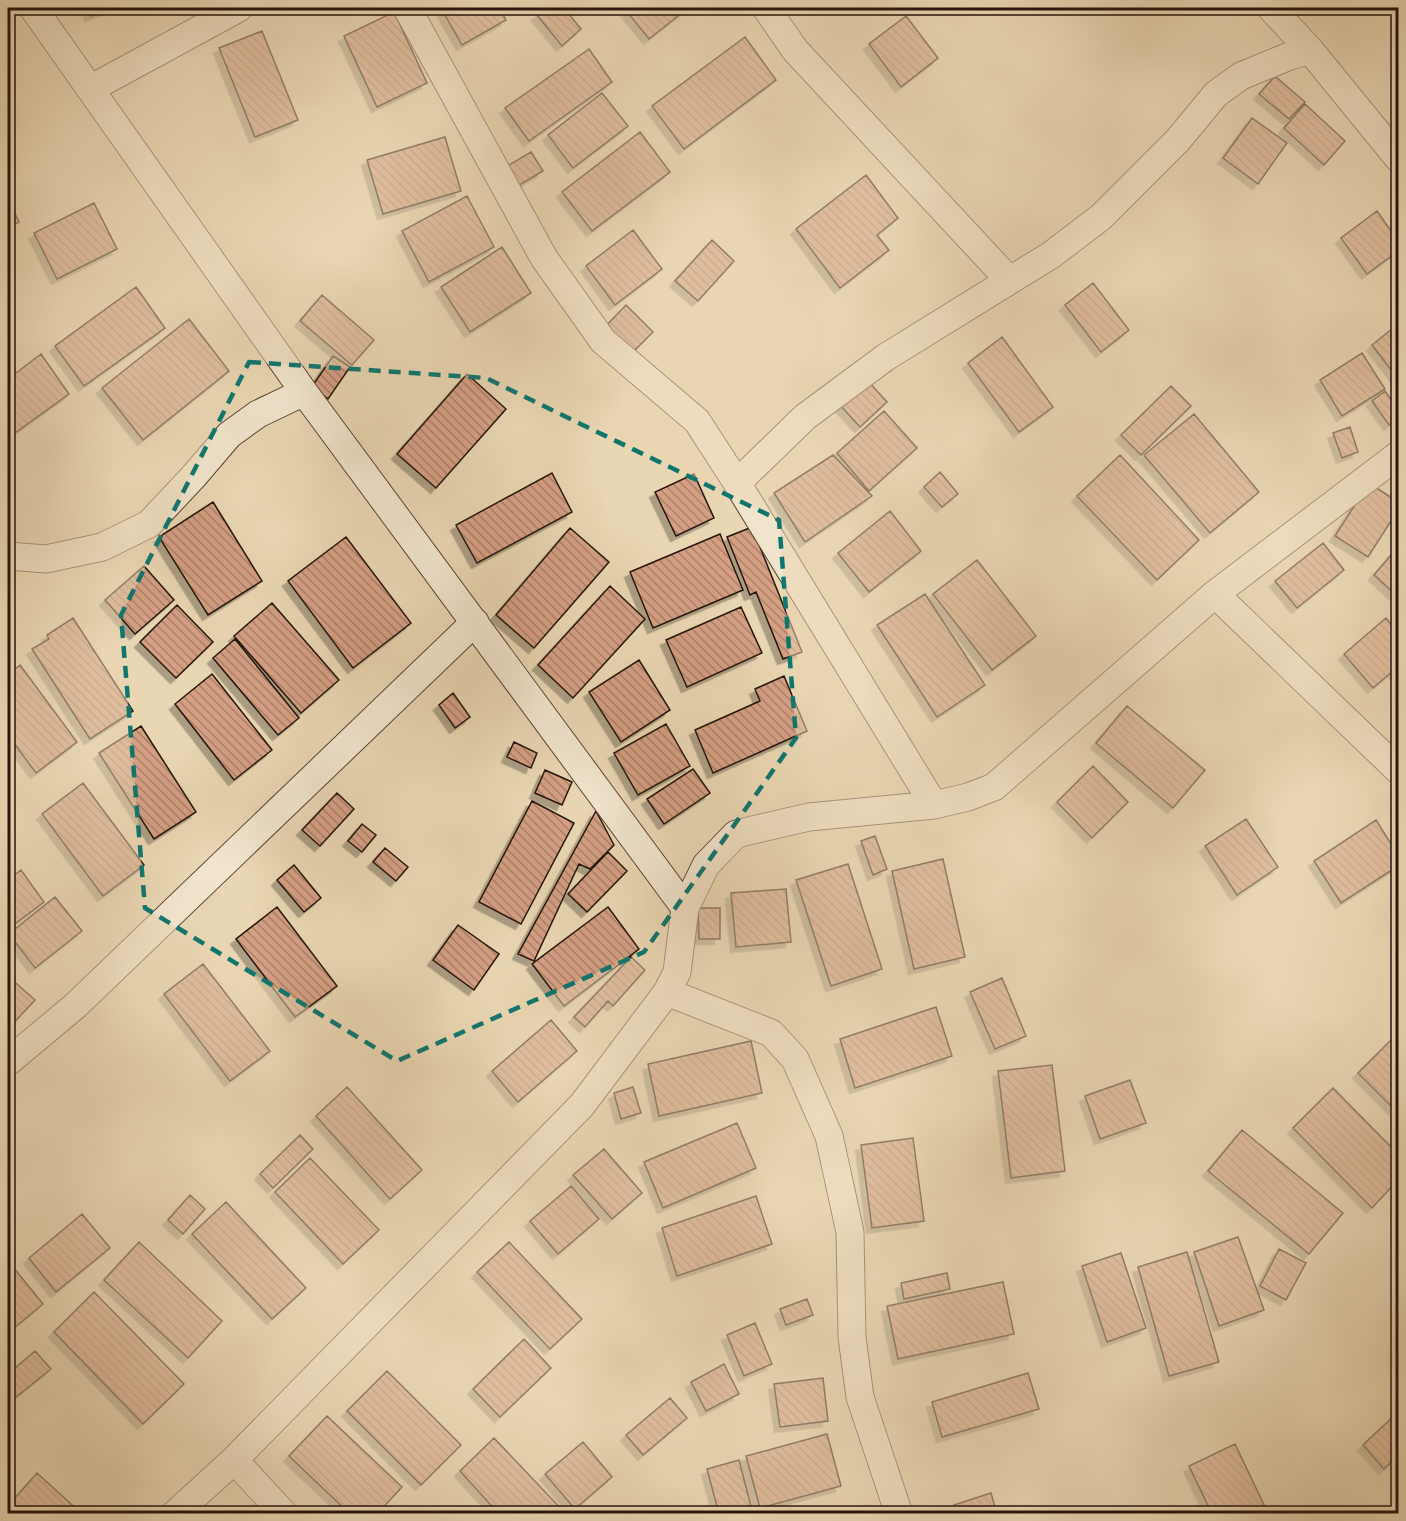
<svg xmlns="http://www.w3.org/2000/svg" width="1406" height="1521" font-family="Cardo,serif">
<defs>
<pattern id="building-back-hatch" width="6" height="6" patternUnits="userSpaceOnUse" patternTransform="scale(1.5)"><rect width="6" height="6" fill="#d49f83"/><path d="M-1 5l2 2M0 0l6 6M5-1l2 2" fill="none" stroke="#ac806a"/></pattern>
<filter id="shadow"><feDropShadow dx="-5.5" dy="5.5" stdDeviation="0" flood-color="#0004"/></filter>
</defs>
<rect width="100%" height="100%" fill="#e9d6b2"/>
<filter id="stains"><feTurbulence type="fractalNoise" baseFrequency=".00333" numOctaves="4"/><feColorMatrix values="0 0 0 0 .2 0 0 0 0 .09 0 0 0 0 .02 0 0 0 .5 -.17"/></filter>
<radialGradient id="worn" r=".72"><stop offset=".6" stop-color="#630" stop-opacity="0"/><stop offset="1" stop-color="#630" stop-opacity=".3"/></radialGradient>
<!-- building -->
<path fill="url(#building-back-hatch)" stroke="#25140d" stroke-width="1.5" filter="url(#shadow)" d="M 88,8 L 111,8 L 91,16 Z
M 441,8 L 499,8 L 506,20 L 462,45 Z
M 546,8 L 564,8 L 581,29 L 562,46 L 537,15 Z
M 624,8 L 688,8 L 649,39 Z
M 394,12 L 427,83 L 377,107 L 344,36 Z
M 906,16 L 938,58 L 901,87 L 869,44 Z
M 262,31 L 298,120 L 255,137 L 219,48 Z
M 745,37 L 776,80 L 684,149 L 652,106 Z
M 589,49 L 612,82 L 529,141 L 505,108 Z
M 1275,76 L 1305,102 L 1289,119 L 1259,94 Z
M 602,93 L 628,126 L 573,168 L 548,135 Z
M 1305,104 L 1345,141 L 1324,165 L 1284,128 Z
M 1252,118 L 1287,143 L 1258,184 L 1223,158 Z
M 640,132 L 670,172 L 592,231 L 562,192 Z
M 445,137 L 461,191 L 383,214 L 367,160 Z
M 531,152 L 543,171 L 516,187 L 504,168 Z
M 866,175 L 898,218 L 877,235 L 889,250 L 840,288 L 796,229 Z
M 467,196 L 494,247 L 429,282 L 402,231 Z
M 8,199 L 19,222 L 8,228 Z
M 94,203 L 117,249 L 57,279 L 34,233 Z
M 1377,211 L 1398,241 L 1398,251 L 1367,274 L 1341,238 Z
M 633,230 L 662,269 L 615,305 L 586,266 Z
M 712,240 L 734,261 L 698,301 L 675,281 Z
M 502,247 L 531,293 L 470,332 L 441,287 Z
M 1093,283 L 1129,330 L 1101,352 L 1065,305 Z
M 136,287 L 165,328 L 84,386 L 55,346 Z
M 322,295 L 374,340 L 352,365 L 300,321 Z
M 626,305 L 653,332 L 630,355 L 603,329 Z
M 189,319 L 229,371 L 143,440 L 102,388 Z
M 1398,324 L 1398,379 L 1372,345 Z
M 1002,337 L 1053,407 L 1019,432 L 968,363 Z
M 1362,353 L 1385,389 L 1342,416 L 1320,380 Z
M 41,354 L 69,394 L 8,438 L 8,379 Z
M 333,356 L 350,367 L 328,399 L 311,388 Z
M 467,374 L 506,409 L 436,488 L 397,454 Z
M 867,380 L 887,402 L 860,427 L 840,405 Z
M 1171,386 L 1191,406 L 1141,455 L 1121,435 Z
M 1385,391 L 1398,409 L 1398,418 L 1389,425 L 1372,401 Z
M 884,411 L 917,448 L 869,491 L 837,453 Z
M 1194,414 L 1259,492 L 1210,533 L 1144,455 Z
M 1350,427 L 1358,452 L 1342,458 L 1333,433 Z
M 833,455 L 872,496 L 805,542 L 774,493 Z
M 1120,455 L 1199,540 L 1157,580 L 1077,496 Z
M 940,472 L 958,494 L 942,507 L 924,487 Z
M 552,473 L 572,512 L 477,563 L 456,525 Z
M 694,474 L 714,518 L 676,536 L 655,492 Z
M 1369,483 L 1398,502 L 1398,510 L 1368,557 L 1335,536 Z
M 213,502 L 262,581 L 208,615 L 159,537 Z
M 890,511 L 921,551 L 869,592 L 838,553 Z
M 752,527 L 802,652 L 783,659 L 756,592 L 750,595 L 727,537 Z
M 570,528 L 609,562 L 534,648 L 496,615 Z
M 720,534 L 743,590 L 653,628 L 630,572 Z
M 346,537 L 411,623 L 353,668 L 288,581 Z
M 1323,543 L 1344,570 L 1297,608 L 1275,581 Z
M 1398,547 L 1398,597 L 1374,575 Z
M 977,560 L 1036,636 L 992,670 L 933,594 Z
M 144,566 L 174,600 L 135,634 L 105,600 Z
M 610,586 L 645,619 L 573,698 L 538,665 Z
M 925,594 L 985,685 L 937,717 L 877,625 Z
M 272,603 L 339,680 L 301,713 L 234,636 Z
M 177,605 L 213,642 L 176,678 L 140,642 Z
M 741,607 L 762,653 L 687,687 L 666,640 Z
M 73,618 L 133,711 L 90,739 L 32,649 L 49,639 L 47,635 Z
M 1386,618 L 1398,633 L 1398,677 L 1393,671 L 1373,688 L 1344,654 Z
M 235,639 L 299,718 L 278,735 L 213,658 Z
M 639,660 L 670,710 L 621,742 L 589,692 Z
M 20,665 L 77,742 L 36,773 L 8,735 L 8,675 Z
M 212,674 L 272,750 L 234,780 L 175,704 Z
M 784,676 L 807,731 L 713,773 L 695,730 L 760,701 L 755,689 Z
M 453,693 L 470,717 L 455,728 L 439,705 Z
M 1127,706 L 1205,770 L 1173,808 L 1096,743 Z
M 666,724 L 690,766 L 638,795 L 614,753 Z
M 141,726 L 196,812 L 154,839 L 99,753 Z
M 514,742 L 537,753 L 531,768 L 507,757 Z
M 1093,766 L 1128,802 L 1092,838 L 1057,802 Z
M 693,769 L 710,793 L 664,824 L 647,799 Z
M 545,770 L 572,782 L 562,805 L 535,793 Z
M 83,783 L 144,865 L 103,896 L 42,814 Z
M 337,793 L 354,809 L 320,846 L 302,830 Z
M 532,801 L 574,823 L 521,924 L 479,902 Z
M 596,811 L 614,845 L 590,869 L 579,864 L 534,961 L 518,954 Z
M 1246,819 L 1278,867 L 1237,895 L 1205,846 Z
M 1376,820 L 1398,855 L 1398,866 L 1341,903 L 1314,861 Z
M 362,824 L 376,835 L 362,852 L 348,841 Z
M 875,836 L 887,869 L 873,875 L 861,841 Z
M 385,848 L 408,867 L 396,881 L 373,862 Z
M 608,852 L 627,871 L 587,912 L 568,894 Z
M 943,859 L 965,957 L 914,969 L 892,871 Z
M 848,864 L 882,969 L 831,986 L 796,880 Z
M 294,865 L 321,898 L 304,912 L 277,880 Z
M 21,870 L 44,902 L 8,929 L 8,880 Z
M 786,889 L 791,942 L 736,947 L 731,893 Z
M 55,897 L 82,931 L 35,968 L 9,934 Z
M 277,907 L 337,986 L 295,1017 L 236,939 Z
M 608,907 L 639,949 L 564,1006 L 532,964 Z
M 698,908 L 720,908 L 720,939 L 699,939 Z
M 458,925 L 499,954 L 474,990 L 433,960 Z
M 631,957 L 645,970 L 613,1006 L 608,1001 L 585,1027 L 574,1017 Z
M 203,964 L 270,1051 L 230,1081 L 164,994 Z
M 8,976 L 35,1000 L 8,1029 Z
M 1002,978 L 1026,1036 L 995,1049 L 970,992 Z
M 936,1007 L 952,1056 L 855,1088 L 840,1039 Z
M 551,1020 L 577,1051 L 518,1102 L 492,1071 Z
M 1393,1038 L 1398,1044 L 1398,1113 L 1358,1073 Z
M 751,1041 L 762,1093 L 659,1116 L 648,1064 Z
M 1052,1065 L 1065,1171 L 1011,1178 L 998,1071 Z
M 1130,1080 L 1146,1123 L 1100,1139 L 1085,1096 Z
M 347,1087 L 422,1170 L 390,1199 L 316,1116 Z
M 633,1087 L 641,1113 L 621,1119 L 614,1093 Z
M 1333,1088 L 1398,1154 L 1398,1180 L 1372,1208 L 1293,1128 Z
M 737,1123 L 756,1168 L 663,1208 L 644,1162 Z
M 1242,1130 L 1343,1213 L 1309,1254 L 1208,1171 Z
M 300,1135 L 313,1149 L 273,1188 L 260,1174 Z
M 913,1138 L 924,1221 L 872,1228 L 861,1145 Z
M 604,1149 L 642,1193 L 612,1219 L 573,1175 Z
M 310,1158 L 379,1230 L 343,1264 L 275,1192 Z
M 571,1186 L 599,1219 L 558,1254 L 530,1221 Z
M 190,1195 L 205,1209 L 183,1234 L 168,1220 Z
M 756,1196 L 772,1244 L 677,1276 L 662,1228 Z
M 226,1202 L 306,1288 L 272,1319 L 192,1234 Z
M 82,1214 L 110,1248 L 56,1292 L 29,1258 Z
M 1238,1237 L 1264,1310 L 1219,1326 L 1194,1252 Z
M 139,1242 L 222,1321 L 188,1358 L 104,1280 Z
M 509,1242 L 582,1319 L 550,1349 L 477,1272 Z
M 1279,1249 L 1306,1263 L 1286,1300 L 1260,1286 Z
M 1187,1252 L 1219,1362 L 1169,1376 L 1138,1267 Z
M 1121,1253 L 1146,1328 L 1107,1342 L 1082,1266 Z
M 13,1267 L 43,1304 L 8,1333 L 8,1272 Z
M 947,1273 L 950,1289 L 904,1299 L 901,1283 Z
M 1003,1282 L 1014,1334 L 898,1359 L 887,1306 Z
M 94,1292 L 184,1384 L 143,1424 L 54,1332 Z
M 807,1299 L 813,1315 L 786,1325 L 780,1309 Z
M 755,1323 L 772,1364 L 744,1376 L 727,1335 Z
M 524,1339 L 551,1368 L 500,1417 L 473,1389 Z
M 35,1351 L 51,1369 L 10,1402 L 8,1399 L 8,1374 Z
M 724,1364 L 739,1394 L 706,1411 L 691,1382 Z
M 387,1371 L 461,1445 L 421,1485 L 347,1411 Z
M 1028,1373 L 1039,1409 L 942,1437 L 932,1402 Z
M 823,1378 L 828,1421 L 780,1427 L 774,1384 Z
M 670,1398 L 687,1418 L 643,1455 L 626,1435 Z
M 1398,1412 L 1398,1456 L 1384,1469 L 1363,1445 Z
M 327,1416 L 402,1487 L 377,1514 L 350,1514 L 289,1456 Z
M 827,1434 L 841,1486 L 760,1508 L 746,1456 Z
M 494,1438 L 566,1514 L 499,1514 L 460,1471 Z
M 583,1442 L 612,1477 L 575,1509 L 545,1474 Z
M 1235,1444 L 1266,1509 L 1257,1514 L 1212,1514 L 1189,1466 Z
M 739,1460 L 753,1514 L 719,1514 L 707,1469 Z
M 37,1473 L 82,1514 L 8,1514 L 8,1506 Z
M 991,1493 L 997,1514 L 957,1514 L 954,1505 Z"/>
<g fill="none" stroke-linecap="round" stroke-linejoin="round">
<!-- street casing -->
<g stroke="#564436" stroke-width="29">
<path id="street" d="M 33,8 L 304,392 L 685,908
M 407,8 L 544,258 L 603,341 L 697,421 L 737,483 L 934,805
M 766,8 L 795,50 L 1009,280
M 1271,8 L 1310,50 L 1398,158
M 90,89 L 239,8
M 737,483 L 805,417 L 886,357 L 1051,255 L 1101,217 L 1178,140 L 1216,94 L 1241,76 L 1287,57 L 1310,50
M 8,556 L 46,559 L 102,547 L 149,524 L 194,476 L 229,435 L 258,414 L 304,392
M 1215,594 L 1398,770
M 667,992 L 771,1033 L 795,1059 L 829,1136 L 850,1232 L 852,1337 L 860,1397 L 899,1514
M 8,1062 L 75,1006 L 475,622
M 234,1460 L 284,1514
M 175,1514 L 234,1460 L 582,1105 L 667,992 L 677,972 L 685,908 L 706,865 L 736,834 L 809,817 L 934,805 L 968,797 L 994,787 L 1215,594 L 1398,455"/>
</g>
<!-- street -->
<use href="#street" stroke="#f1e4cd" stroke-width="27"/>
</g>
<!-- marked area -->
<path d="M0 0H1406V1521H0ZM 249,362 L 486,378 L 779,520 L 796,738 L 644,952 L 397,1061 L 145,908 L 121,615 Z" fill="#e9d6b2" fill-opacity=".55" fill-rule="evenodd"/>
<path fill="none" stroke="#0f766e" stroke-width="4.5" stroke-dasharray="12 8" stroke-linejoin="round" d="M 249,362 L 486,378 L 779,520 L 796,738 L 644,952 L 397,1061 L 145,908 L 121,615 Z"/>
<!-- margin -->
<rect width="1406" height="1521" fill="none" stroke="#e9d6b2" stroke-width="30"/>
<rect x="9" y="9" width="1388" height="1503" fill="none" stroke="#25140d" stroke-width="3"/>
<rect x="15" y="15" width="1376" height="1491" fill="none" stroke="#25140d" stroke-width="1.5"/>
<rect width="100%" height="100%" filter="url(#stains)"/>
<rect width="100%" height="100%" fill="url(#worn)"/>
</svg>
